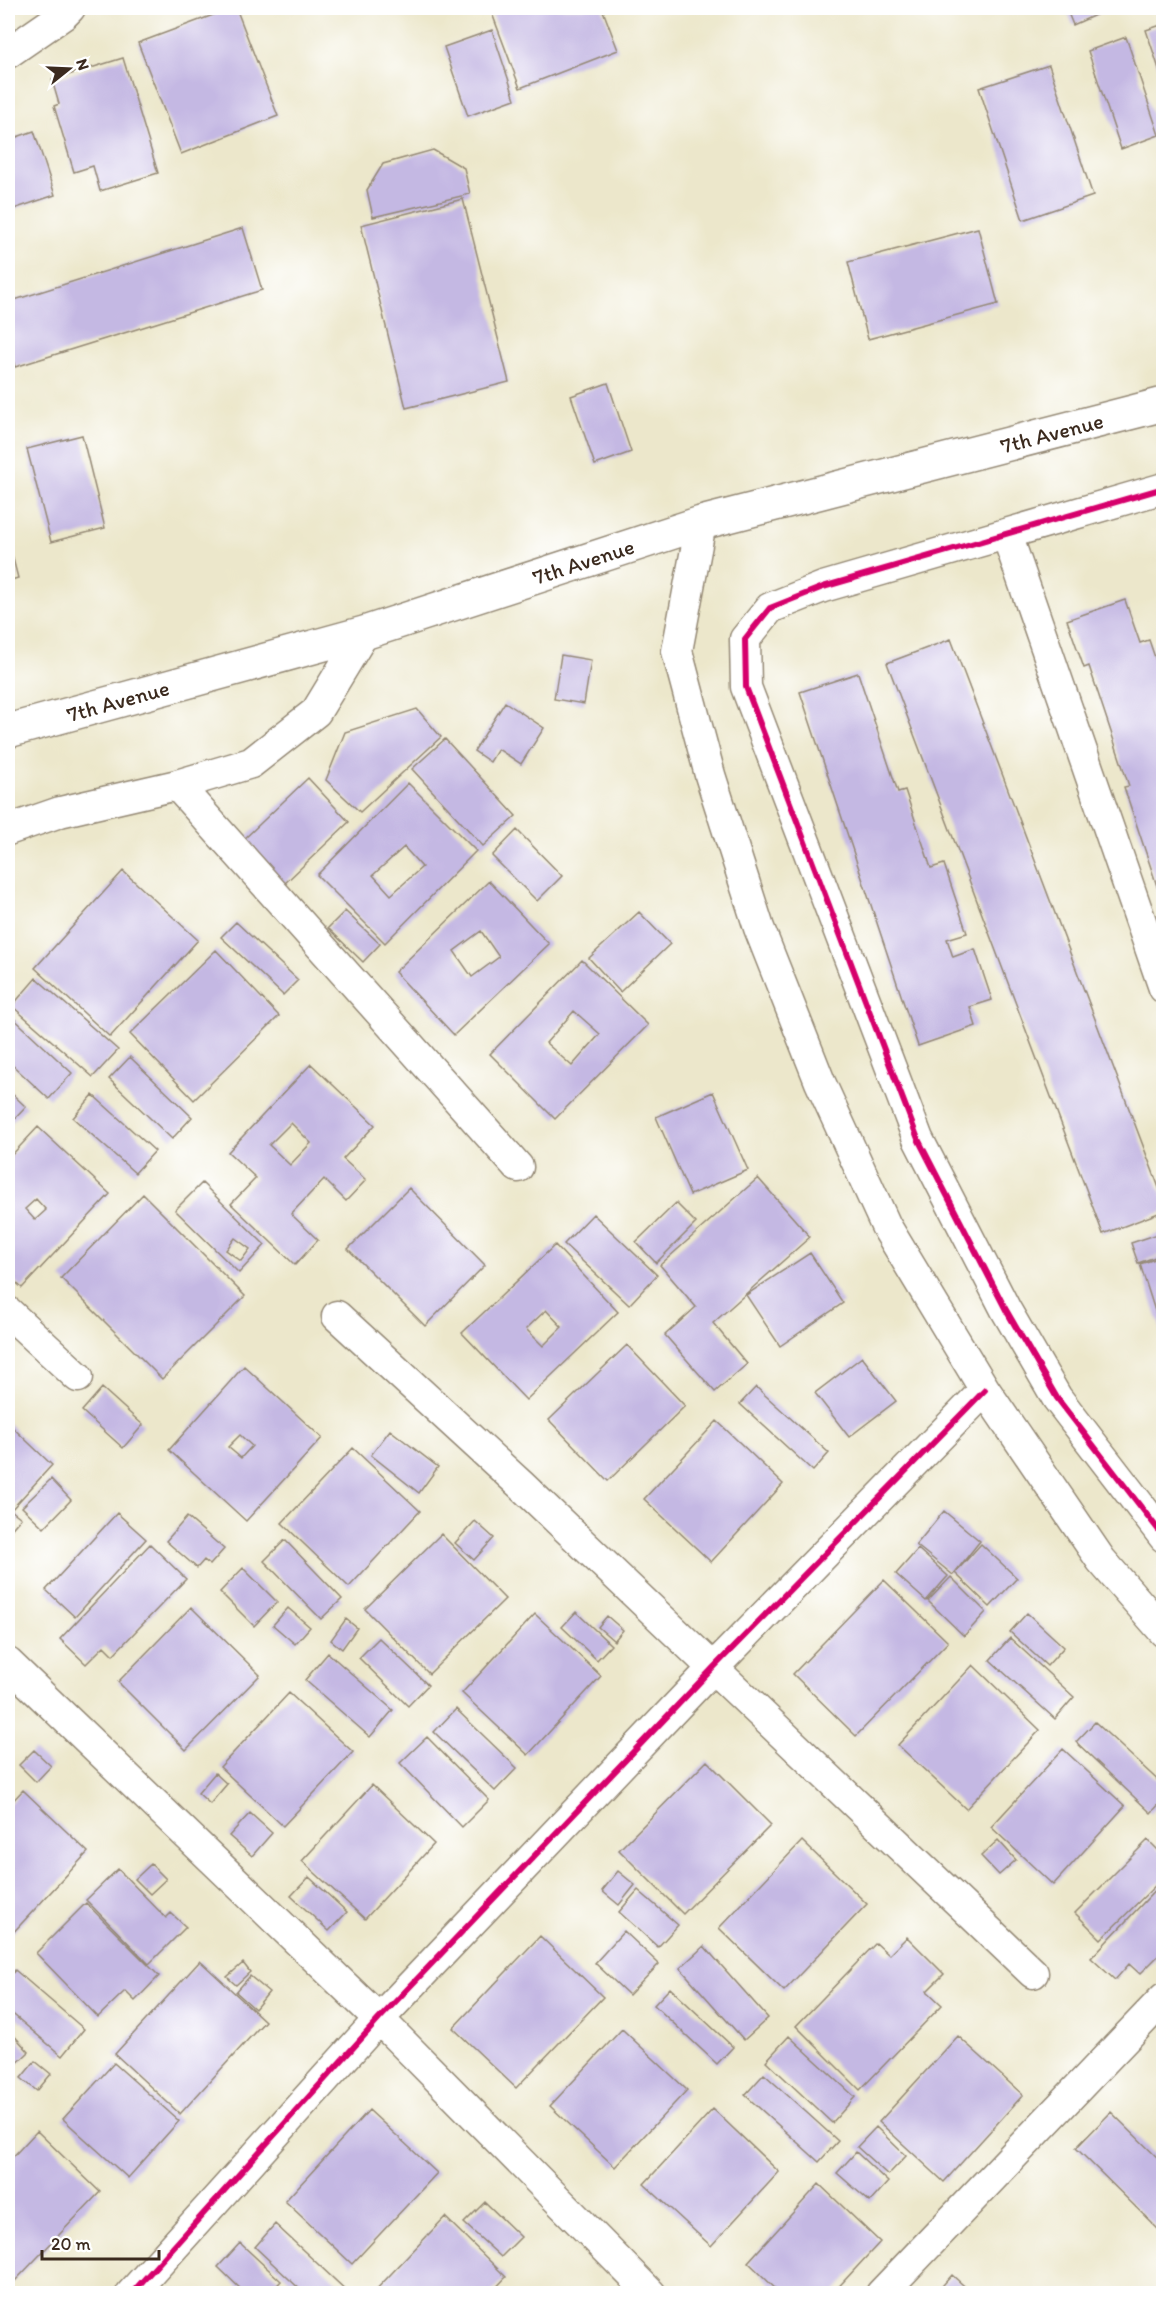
<svg xmlns="http://www.w3.org/2000/svg" width="1171" height="2301" font-family="Itim,sans-serif">
<rect width="100%" height="100%" fill="#fff"/>
<filter id="ink" filterUnits="userSpaceOnUse"><feTurbulence type="fractalNoise" baseFrequency=".0167" numOctaves="2"/><feDisplacementMap in="SourceGraphic" scale="12" xChannelSelector="R" yChannelSelector="G"/><feConvolveMatrix kernelMatrix="1 2 1 2 8 2 1 2 1" color-interpolation-filters="sRGB"/></filter>
<filter id="wash" filterUnits="userSpaceOnUse"><feTurbulence type="fractalNoise" baseFrequency=".008" numOctaves="4" result="noise"/><feDisplacementMap in="SourceGraphic" scale="24" xChannelSelector="R" yChannelSelector="G"/><feGaussianBlur stdDeviation="1.35" result="paint"/><feColorMatrix in="noise" values="0 0 0 0 0 0 0 0 0 0 0 0 0 0 0 0 0 1.4 0 .05"/><feComposite in="paint" operator="in"/></filter>
<g filter="url(#wash)">
<rect width="100%" height="100%" fill="#ece7cb"/>
<g id="blocks">
<!-- building -->
<path fill="#c4b8e3" fill-rule="evenodd" d="M 232,8 L 236,8 L 278,116 L 181,154 L 138,43 Z
M 490,8 L 602,8 L 618,50 L 520,88 Z
M 1066,8 L 1111,8 L 1073,25 Z
M 1164,24 L 1164,81 L 1163,81 L 1146,30 Z
M 492,30 L 515,99 L 468,116 L 444,47 Z
M 1126,37 L 1159,135 L 1121,149 L 1088,51 Z
M 123,58 L 158,173 L 100,191 L 93,166 L 74,172 L 54,106 L 59,104 L 52,80 Z
M 1049,65 L 1093,196 L 1023,220 L 979,88 Z
M 34,131 L 55,195 L 8,211 L 8,140 Z
M 433,150 L 464,168 L 470,194 L 373,217 L 367,190 L 383,164 Z
M 463,199 L 509,382 L 406,408 L 361,225 Z
M 243,228 L 262,290 L 15,367 L 8,342 L 8,302 Z
M 978,228 L 998,304 L 868,339 L 848,262 Z
M 608,383 L 631,452 L 595,465 L 571,396 Z
M 82,435 L 105,528 L 51,542 L 27,449 Z
M 8,539 L 18,578 L 8,581 Z
M 1125,600 L 1140,643 L 1149,640 L 1164,684 L 1163,904 L 1124,787 L 1129,786 L 1089,666 L 1084,668 L 1067,620 Z
M 951,639 L 1164,1201 L 1164,1211 L 1103,1234 L 887,663 Z
M 561,655 L 591,660 L 584,704 L 554,699 Z
M 858,673 L 898,792 L 905,790 L 931,868 L 944,864 L 967,933 L 947,939 L 953,957 L 975,949 L 992,1000 L 970,1007 L 976,1026 L 918,1046 L 800,692 Z
M 505,702 L 544,728 L 521,764 L 498,749 L 490,762 L 474,751 Z
M 417,709 L 441,737 L 360,812 L 326,780 L 345,732 Z
M 445,739 L 516,816 L 483,846 L 412,769 Z
M 308,778 L 349,822 L 283,885 L 242,841 Z
M 408,783 L 476,851 L 385,943 L 317,875 ZM 404,847 L 422,867 L 391,895 L 373,875 Z
M 517,830 L 562,876 L 537,901 L 492,856 Z
M 123,871 L 198,940 L 110,1037 L 35,968 Z
M 489,881 L 549,944 L 454,1035 L 395,972 ZM 481,931 L 499,957 L 472,977 L 454,951 Z
M 345,911 L 380,944 L 363,962 L 328,928 Z
M 639,912 L 670,944 L 620,992 L 589,958 Z
M 236,922 L 298,980 L 283,995 L 221,937 Z
M 216,950 L 279,1016 L 194,1100 L 130,1034 Z
M 582,960 L 648,1025 L 555,1119 L 490,1054 ZM 574,1011 L 600,1034 L 572,1066 L 546,1043 Z
M 36,978 L 118,1050 L 93,1077 L 12,1006 Z
M 8,1013 L 72,1073 L 49,1099 L 8,1061 Z
M 130,1057 L 192,1117 L 172,1139 L 109,1079 Z
M 311,1064 L 375,1125 L 343,1159 L 366,1180 L 346,1201 L 324,1179 L 291,1214 L 318,1240 L 295,1265 L 231,1204 L 256,1178 L 228,1152 ZM 291,1123 L 311,1143 L 290,1165 L 269,1145 Z
M 8,1090 L 26,1107 L 8,1126 Z
M 713,1092 L 748,1170 L 690,1195 L 656,1117 Z
M 93,1095 L 155,1151 L 135,1173 L 73,1118 Z
M 38,1127 L 110,1194 L 22,1288 L 8,1275 L 8,1159 ZM 36,1199 L 46,1210 L 35,1220 L 25,1209 Z
M 758,1178 L 810,1237 L 713,1323 L 747,1364 L 715,1392 L 665,1335 L 696,1307 L 660,1265 Z
M 202,1183 L 265,1245 L 239,1273 L 175,1210 ZM 235,1238 L 250,1249 L 241,1261 L 226,1250 Z
M 409,1188 L 485,1265 L 425,1326 L 348,1249 Z
M 143,1194 L 245,1296 L 162,1379 L 61,1278 Z
M 676,1203 L 696,1223 L 656,1263 L 636,1242 Z
M 593,1214 L 657,1275 L 629,1305 L 564,1244 Z
M 1164,1232 L 1164,1254 L 1138,1263 L 1131,1243 Z
M 555,1245 L 618,1312 L 526,1400 L 462,1333 ZM 546,1310 L 562,1327 L 543,1346 L 526,1329 Z
M 810,1253 L 843,1303 L 780,1346 L 746,1295 Z
M 1164,1256 L 1164,1336 L 1163,1336 L 1140,1264 Z
M 627,1345 L 685,1406 L 608,1481 L 549,1420 Z
M 862,1357 L 896,1401 L 849,1437 L 815,1393 Z
M 244,1366 L 322,1438 L 246,1521 L 169,1450 ZM 240,1435 L 252,1446 L 241,1458 L 228,1447 Z
M 756,1387 L 829,1453 L 813,1471 L 740,1404 Z
M 102,1388 L 143,1425 L 123,1448 L 82,1411 Z
M 717,1421 L 783,1484 L 711,1562 L 644,1499 Z
M 8,1423 L 52,1465 L 11,1510 L 21,1518 L 8,1533 Z
M 390,1430 L 438,1467 L 419,1493 L 371,1455 Z
M 353,1448 L 420,1511 L 349,1587 L 282,1523 Z
M 51,1479 L 71,1500 L 44,1528 L 22,1507 Z
M 944,1511 L 980,1541 L 953,1575 L 916,1545 Z
M 117,1513 L 146,1539 L 75,1617 L 46,1590 Z
M 187,1517 L 224,1549 L 210,1565 L 204,1560 L 197,1568 L 166,1541 Z
M 475,1521 L 494,1538 L 474,1560 L 455,1543 Z
M 441,1534 L 505,1599 L 429,1674 L 365,1609 Z
M 285,1540 L 342,1599 L 321,1619 L 264,1561 Z
M 150,1544 L 186,1579 L 113,1655 L 104,1646 L 86,1664 L 60,1639 Z
M 981,1544 L 1017,1578 L 990,1607 L 955,1573 Z
M 918,1549 L 948,1576 L 926,1601 L 896,1574 Z
M 243,1568 L 277,1602 L 254,1626 L 220,1592 Z
M 951,1577 L 986,1612 L 964,1636 L 928,1601 Z
M 884,1580 L 948,1642 L 856,1736 L 793,1674 Z
M 191,1607 L 260,1675 L 186,1750 L 118,1682 Z
M 288,1608 L 310,1627 L 295,1644 L 273,1625 Z
M 576,1612 L 611,1645 L 597,1660 L 562,1627 Z
M 1027,1613 L 1064,1647 L 1047,1666 L 1010,1632 Z
M 535,1614 L 601,1676 L 528,1755 L 462,1693 Z
M 607,1616 L 623,1630 L 614,1641 L 598,1627 Z
M 346,1619 L 357,1628 L 342,1649 L 331,1640 Z
M 379,1638 L 428,1685 L 408,1706 L 359,1658 Z
M 1010,1638 L 1074,1697 L 1055,1719 L 990,1660 Z
M 328,1653 L 393,1710 L 370,1737 L 305,1680 Z
M 973,1665 L 1040,1730 L 966,1809 L 898,1745 Z
M 289,1693 L 353,1752 L 283,1826 L 220,1767 Z
M 456,1709 L 517,1768 L 495,1791 L 434,1732 Z
M 1095,1722 L 1164,1786 L 1164,1799 L 1151,1813 L 1076,1742 Z
M 427,1737 L 489,1800 L 462,1827 L 400,1763 Z
M 1063,1749 L 1125,1806 L 1053,1885 L 991,1827 Z
M 34,1750 L 51,1766 L 36,1782 L 19,1765 Z
M 707,1761 L 771,1825 L 683,1914 L 619,1850 Z
M 215,1773 L 227,1784 L 210,1804 L 198,1793 Z
M 372,1785 L 434,1844 L 365,1919 L 302,1861 Z
M 23,1790 L 88,1852 L 8,1938 L 8,1806 Z
M 250,1813 L 272,1833 L 252,1856 L 229,1836 Z
M 998,1840 L 1016,1860 L 999,1875 L 981,1856 Z
M 1148,1840 L 1164,1856 L 1164,1877 L 1101,1939 L 1075,1913 Z
M 802,1841 L 867,1904 L 784,1991 L 719,1928 Z
M 151,1864 L 166,1879 L 150,1894 L 135,1879 Z
M 118,1869 L 166,1918 L 171,1913 L 186,1927 L 149,1964 L 86,1900 Z
M 618,1871 L 635,1885 L 619,1905 L 602,1891 Z
M 309,1877 L 347,1912 L 329,1931 L 291,1896 Z
M 1164,1881 L 1164,1950 L 1140,1974 L 1129,1964 L 1115,1980 L 1091,1958 Z
M 638,1890 L 678,1925 L 658,1947 L 619,1912 Z
M 86,1903 L 159,1976 L 135,2001 L 125,1991 L 98,2017 L 36,1953 Z
M 624,1931 L 659,1964 L 629,1995 L 595,1963 Z
M 540,1936 L 603,1997 L 516,2088 L 453,2028 Z
M 907,1937 L 944,1974 L 927,1991 L 942,2005 L 860,2090 L 796,2026 L 876,1943 L 889,1955 Z
M 704,1946 L 768,2018 L 744,2040 L 680,1968 Z
M 200,1961 L 265,2021 L 180,2114 L 115,2054 Z
M 243,1963 L 250,1972 L 236,1985 L 227,1977 Z
M 15,1970 L 84,2029 L 62,2056 L 8,2010 L 8,1979 Z
M 250,1976 L 269,1992 L 255,2009 L 236,1992 Z
M 670,1988 L 733,2047 L 717,2064 L 654,2005 Z
M 8,2029 L 29,2052 L 11,2069 L 8,2065 Z
M 622,2029 L 687,2090 L 615,2167 L 550,2106 Z
M 789,2036 L 855,2097 L 832,2123 L 766,2061 Z
M 958,2036 L 1023,2095 L 944,2182 L 879,2122 Z
M 35,2061 L 51,2074 L 37,2091 L 21,2078 Z
M 114,2063 L 179,2121 L 128,2178 L 63,2119 Z
M 764,2074 L 838,2141 L 819,2162 L 745,2095 Z
M 713,2109 L 779,2172 L 711,2246 L 644,2184 Z
M 369,2110 L 437,2173 L 352,2264 L 285,2201 Z
M 1111,2112 L 1164,2164 L 1164,2235 L 1076,2148 Z
M 876,2127 L 906,2156 L 888,2175 L 857,2147 Z
M 37,2131 L 100,2192 L 14,2282 L 8,2276 L 8,2162 Z
M 856,2152 L 888,2182 L 870,2202 L 837,2173 Z
M 819,2184 L 880,2242 L 832,2294 L 781,2294 L 748,2262 Z
M 485,2202 L 521,2237 L 501,2257 L 464,2223 Z
M 445,2217 L 506,2277 L 490,2294 L 372,2294 Z
M 275,2224 L 350,2294 L 305,2294 L 255,2247 Z
M 240,2243 L 281,2281 L 269,2294 L 246,2294 L 218,2267 Z
M 952,2275 L 973,2294 L 935,2294 Z"/>
</g>
</g>
<g filter="url(#ink)">
<use href="#blocks" fill-opacity="0" stroke="#948874" stroke-width="1.5"/>
<g fill="none" stroke-linecap="round" stroke-linejoin="round">
<!-- minor casing -->
<g stroke="#948874" stroke-width="33">
<path id="minor" d="M 8,53 L 63,15 L 70,8
M 1164,488 L 823,587 L 770,608 L 745,639 L 746,687 L 918,1139 L 1006,1310 L 1057,1398 L 1164,1537
M 701,523 L 677,651 L 710,775 L 759,928 L 820,1082 L 886,1226 L 985,1390 L 1101,1560 L 1164,1632
M 1007,535 L 1164,988
M 177,785 L 518,1167
M 8,830 L 60,812 L 177,785 L 251,763 L 316,712 L 364,633
M 8,1312 L 78,1377
M 337,1316 L 521,1485 L 1033,1973
M 8,1663 L 379,2019 L 651,2294
M 131,2294 L 379,2019 L 714,1667 L 985,1390
M 881,2294 L 1164,1998"/>
</g>
<!-- secondary casing -->
<g stroke="#948874" stroke-width="36">
<g id="secondary">
<path id="s1" d="M 8,731 L 364,633 L 701,523 L 1164,404"/>
</g>
</g>
<!-- minor -->
<use href="#minor" stroke="#fff" stroke-width="30"/>
<!-- secondary -->
<use href="#secondary" stroke="#fff" stroke-width="33"/>
<!-- cycleway casing -->
<g stroke="#fff" stroke-width="10">
<path id="cycleway" d="M 1164,488 L 823,587 L 770,608 L 745,639 L 746,687 L 918,1139 L 1006,1310 L 1057,1398 L 1164,1537
M 131,2294 L 379,2019 L 714,1667 L 985,1390"/>
</g>
<!-- cycleway -->
<use href="#cycleway" stroke="#d6006c" stroke-width="6"/>
</g>
</g>
<g text-anchor="middle" stroke-width="6" stroke-linejoin="round" paint-order="stroke">
<!-- street labels -->
<g font-size="22" fill="#3b2a1e" stroke="#fff">
<text dy="8" stroke="none"><textPath href="#s1" startOffset="1086">7th Avenue</textPath></text>
<text dy="8" stroke="none"><textPath href="#s1" startOffset="600">7th Avenue</textPath></text>
<text dy="8" stroke="none"><textPath href="#s1" startOffset="114">7th Avenue</textPath></text>
</g>
</g>
<!-- margin -->
<rect width="1171" height="2301" fill="none" stroke="#fff" stroke-width="30"/>
<!-- north arrow -->
<g transform="translate(69 69) rotate(72)" stroke="#ffffff" stroke-width="4.5" paint-order="stroke">
<path d="M0-4.5L10 22L0 15L-10 22Z" fill="#3b2a1e"/>
<text y="-9" font-size="16" font-weight="bold" text-anchor="middle" fill="#3b2a1e">N</text>
</g>
<!-- scale -->
<path d="M42 2250v9h117v-9" fill="none" stroke="#3b2a1e" stroke-width="3"/>
<text x="51" y="2250" font-size="18" fill="#3b2a1e" stroke="#ffffff" stroke-width="4.5" paint-order="stroke">20 m</text>
</svg>
